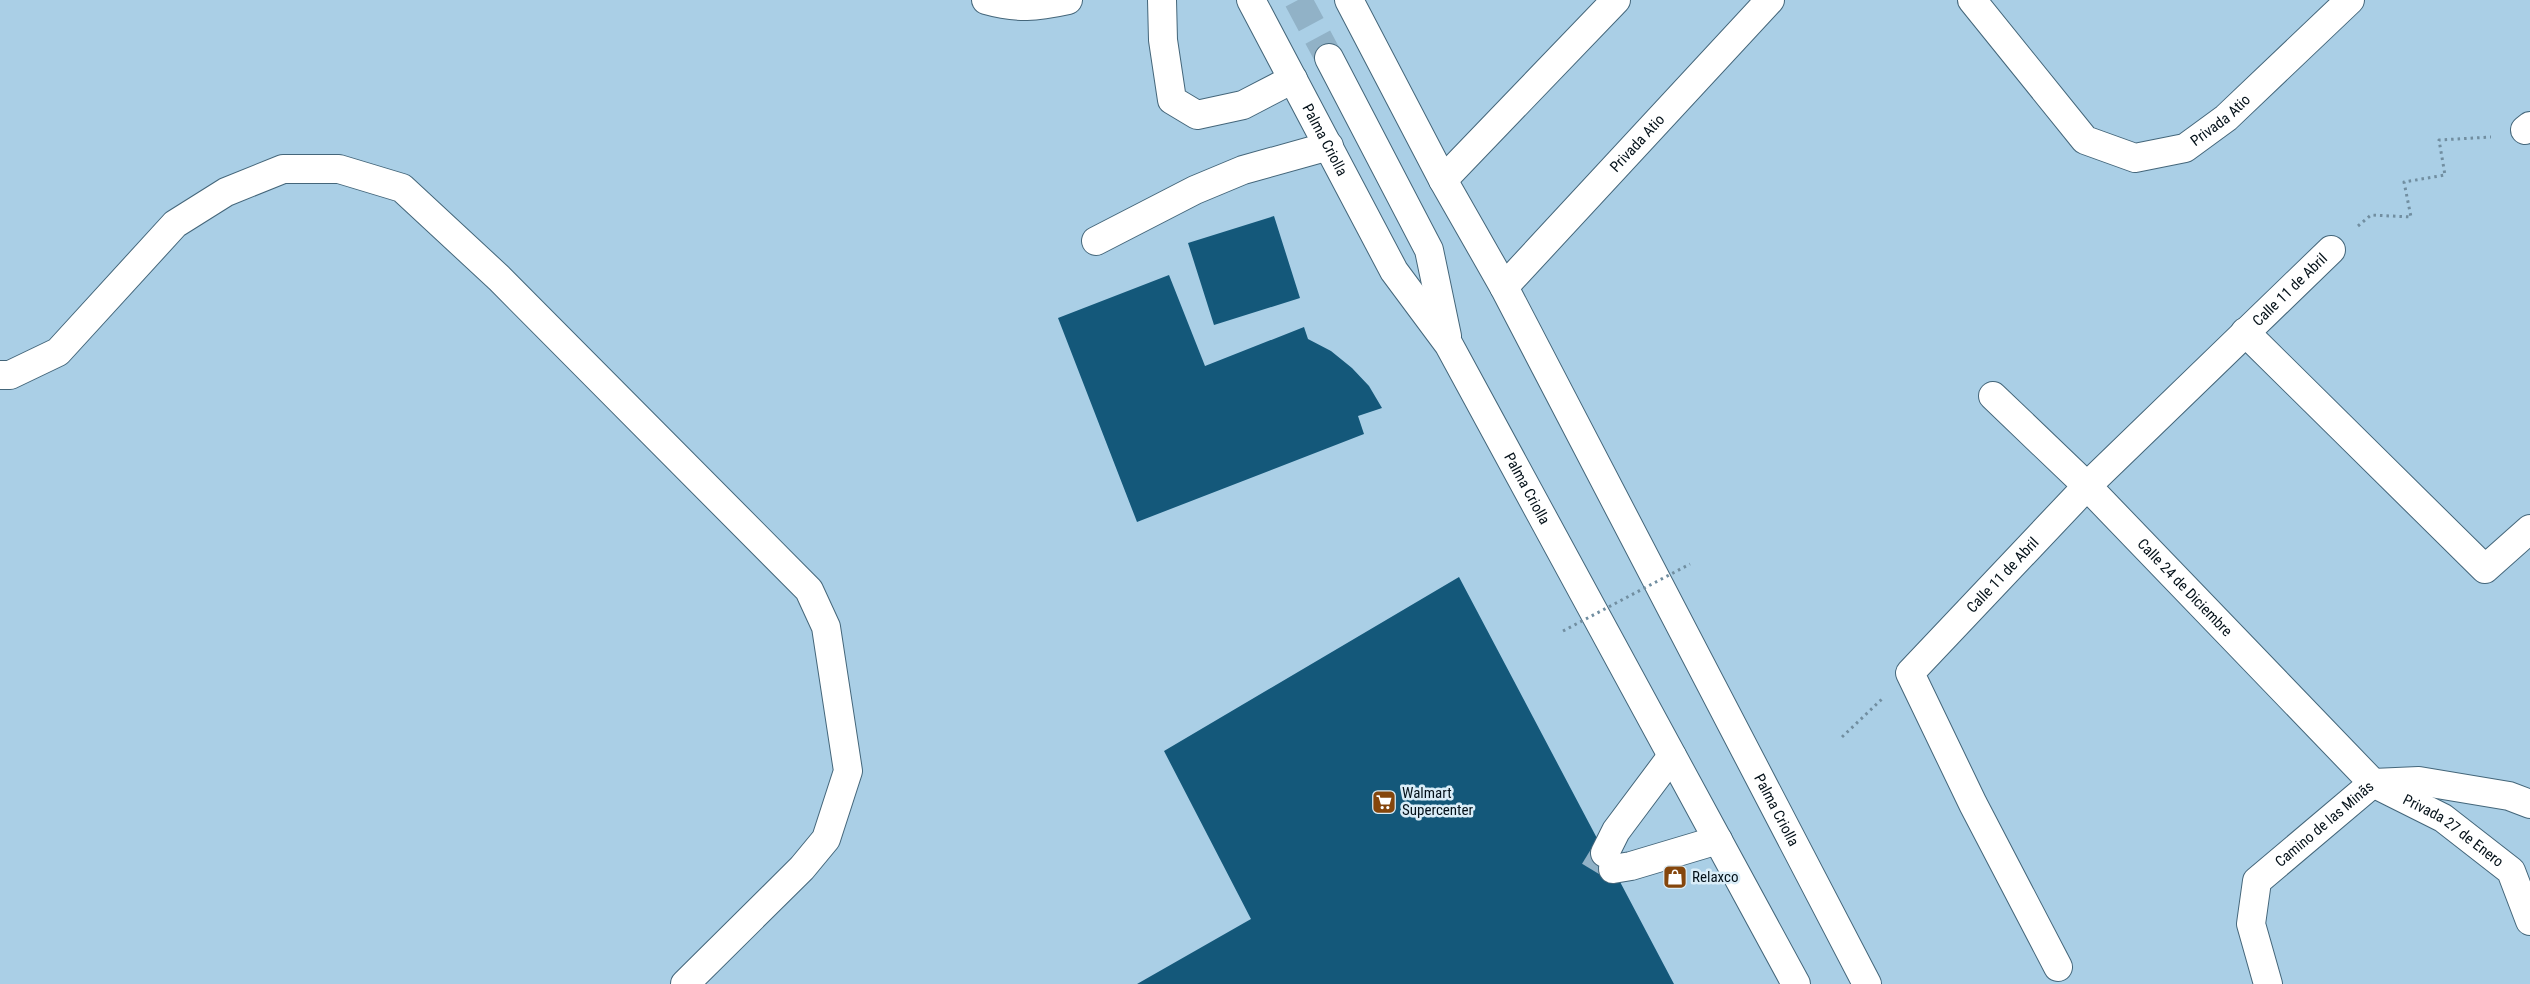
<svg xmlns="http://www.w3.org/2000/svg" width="2530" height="984" font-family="'Roboto Condensed',sans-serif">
<rect width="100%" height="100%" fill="#aacfe6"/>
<!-- building -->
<path fill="#14587a" d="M 1274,216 L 1300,298 L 1214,325 L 1188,243 Z
M 1169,275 L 1205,366 L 1304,327 L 1308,339 L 1331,351 L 1352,368 L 1369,386 L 1382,408 L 1358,416 L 1364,434 L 1137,522 L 1058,318 Z
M 1459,577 L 1674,984 L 1137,984 L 1251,919 L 1164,751 Z"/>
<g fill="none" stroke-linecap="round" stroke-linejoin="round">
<!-- minor-tunnel -->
<path stroke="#91b2c7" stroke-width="28" stroke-dasharray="28 14" stroke-linecap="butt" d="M 1594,871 L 1605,853"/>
<!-- major-tunnel -->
<path stroke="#91b2c7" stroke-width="28" stroke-dasharray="28 14" stroke-linecap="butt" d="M 1298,0 L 1329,58"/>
<!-- minor casing -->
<g stroke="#44667a" stroke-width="30">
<g id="minor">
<path d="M 1162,0 L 1163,40 L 1172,100 L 1197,115 L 1243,105 L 1293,79"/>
<path id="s1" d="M 1972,0 L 2085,140 L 2135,158 L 2185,148 L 2226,118 L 2350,0"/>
<path d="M 2525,130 L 2530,126"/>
<path d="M 1443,180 L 1616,0"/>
<path d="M 1096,241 L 1195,190 L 1243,170 L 1329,146"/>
<path id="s2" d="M 1504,287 L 1770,0"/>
<path d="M 2245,332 L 2485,569 L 2530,529"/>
<path d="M 0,375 L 10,375 L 58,352 L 175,224 L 226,192 L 283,169 L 339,169 L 402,188 L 499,278 L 809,590 L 826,627 L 848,771 L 826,839 L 802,868 L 685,984"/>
<path id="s3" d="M 1993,396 L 2087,486 L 2373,783 L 2443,818 L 2511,871 L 2530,921"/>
<path d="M 1605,853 L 1616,831 L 1672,756"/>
<path d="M 1613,869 L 1631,866 L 1718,840"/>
<path id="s4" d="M 2058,967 L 1973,804 L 1910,673 L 2087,486 L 2331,250"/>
<path id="s5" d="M 2268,984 L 2251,924 L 2257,881 L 2373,783 L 2419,781 L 2509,796 L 2530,804"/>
</g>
</g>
<!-- major casing -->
<g stroke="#44667a" stroke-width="30">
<g id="major">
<path d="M 986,0 C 1018,9 1036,7 1068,0"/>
<path id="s6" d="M 1251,0 L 1394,271 L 1449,345 L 1796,984"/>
<path id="s7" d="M 1349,0 L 1443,180 L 1504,287 L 1867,984"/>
<path d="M 1329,58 L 1429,250 L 1447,336"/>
</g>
</g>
<!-- path -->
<path stroke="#718ea0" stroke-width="3" stroke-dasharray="2.5 4" stroke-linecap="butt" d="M 2358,226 L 2371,215 L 2411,217 L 2404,182 L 2445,175 L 2439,140 L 2491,137
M 1842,737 L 1882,699"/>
<!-- minor -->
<use href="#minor" stroke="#fff" stroke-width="28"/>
<!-- major -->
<use href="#major" stroke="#fff" stroke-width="28"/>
<!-- path-bridge -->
<path stroke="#718ea0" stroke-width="3" stroke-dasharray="2.5 4" stroke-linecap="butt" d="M 1563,631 L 1690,564"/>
</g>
<!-- icons -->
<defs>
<g id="supermarket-square" transform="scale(1.25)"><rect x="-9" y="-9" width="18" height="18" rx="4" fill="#85460c" stroke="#daedf8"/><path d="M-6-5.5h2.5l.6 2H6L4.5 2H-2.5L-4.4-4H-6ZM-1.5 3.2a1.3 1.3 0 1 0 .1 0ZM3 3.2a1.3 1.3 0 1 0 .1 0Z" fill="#fff"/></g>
<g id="shop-square" transform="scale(1.25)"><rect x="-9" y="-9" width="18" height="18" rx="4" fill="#85460c" stroke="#daedf8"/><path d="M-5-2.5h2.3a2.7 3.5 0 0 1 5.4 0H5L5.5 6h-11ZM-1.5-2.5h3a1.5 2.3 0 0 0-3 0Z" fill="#fff"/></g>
</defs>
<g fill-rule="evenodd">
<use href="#supermarket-square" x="1384" y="802"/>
<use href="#shop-square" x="1675" y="877"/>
</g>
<g text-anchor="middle" stroke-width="5" stroke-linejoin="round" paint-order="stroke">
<!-- street labels -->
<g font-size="15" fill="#041119" stroke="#daedf8">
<text dy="5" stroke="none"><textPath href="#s1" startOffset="329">Privada Atio</textPath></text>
<text dy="5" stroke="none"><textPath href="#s6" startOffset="158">Palma Criolla</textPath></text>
<text dy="5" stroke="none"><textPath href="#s2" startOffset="196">Privada Atio</textPath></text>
<text dy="5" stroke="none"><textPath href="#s4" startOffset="869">Calle 11 de Abril</textPath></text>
<text dy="5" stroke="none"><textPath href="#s6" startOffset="562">Palma Criolla</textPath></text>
<text dy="5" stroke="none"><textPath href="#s4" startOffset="464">Calle 11 de Abril</textPath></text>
<text dy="5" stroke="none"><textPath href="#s3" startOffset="271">Calle 24 de Diciembre</textPath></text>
<text dy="5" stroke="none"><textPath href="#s7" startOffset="916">Palma Criolla</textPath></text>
<text dy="5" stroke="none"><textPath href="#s5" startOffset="194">Camino de las Minãs</textPath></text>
<text dy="5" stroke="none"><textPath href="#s3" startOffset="636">Privada 27 de Enero</textPath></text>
</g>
<!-- poi labels -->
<g font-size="15" fill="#041119" stroke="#daedf8" text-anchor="start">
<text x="1402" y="798">Walmart<tspan x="1402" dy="17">Supercenter</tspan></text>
<text x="1692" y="882">Relaxco</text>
</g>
</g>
</svg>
